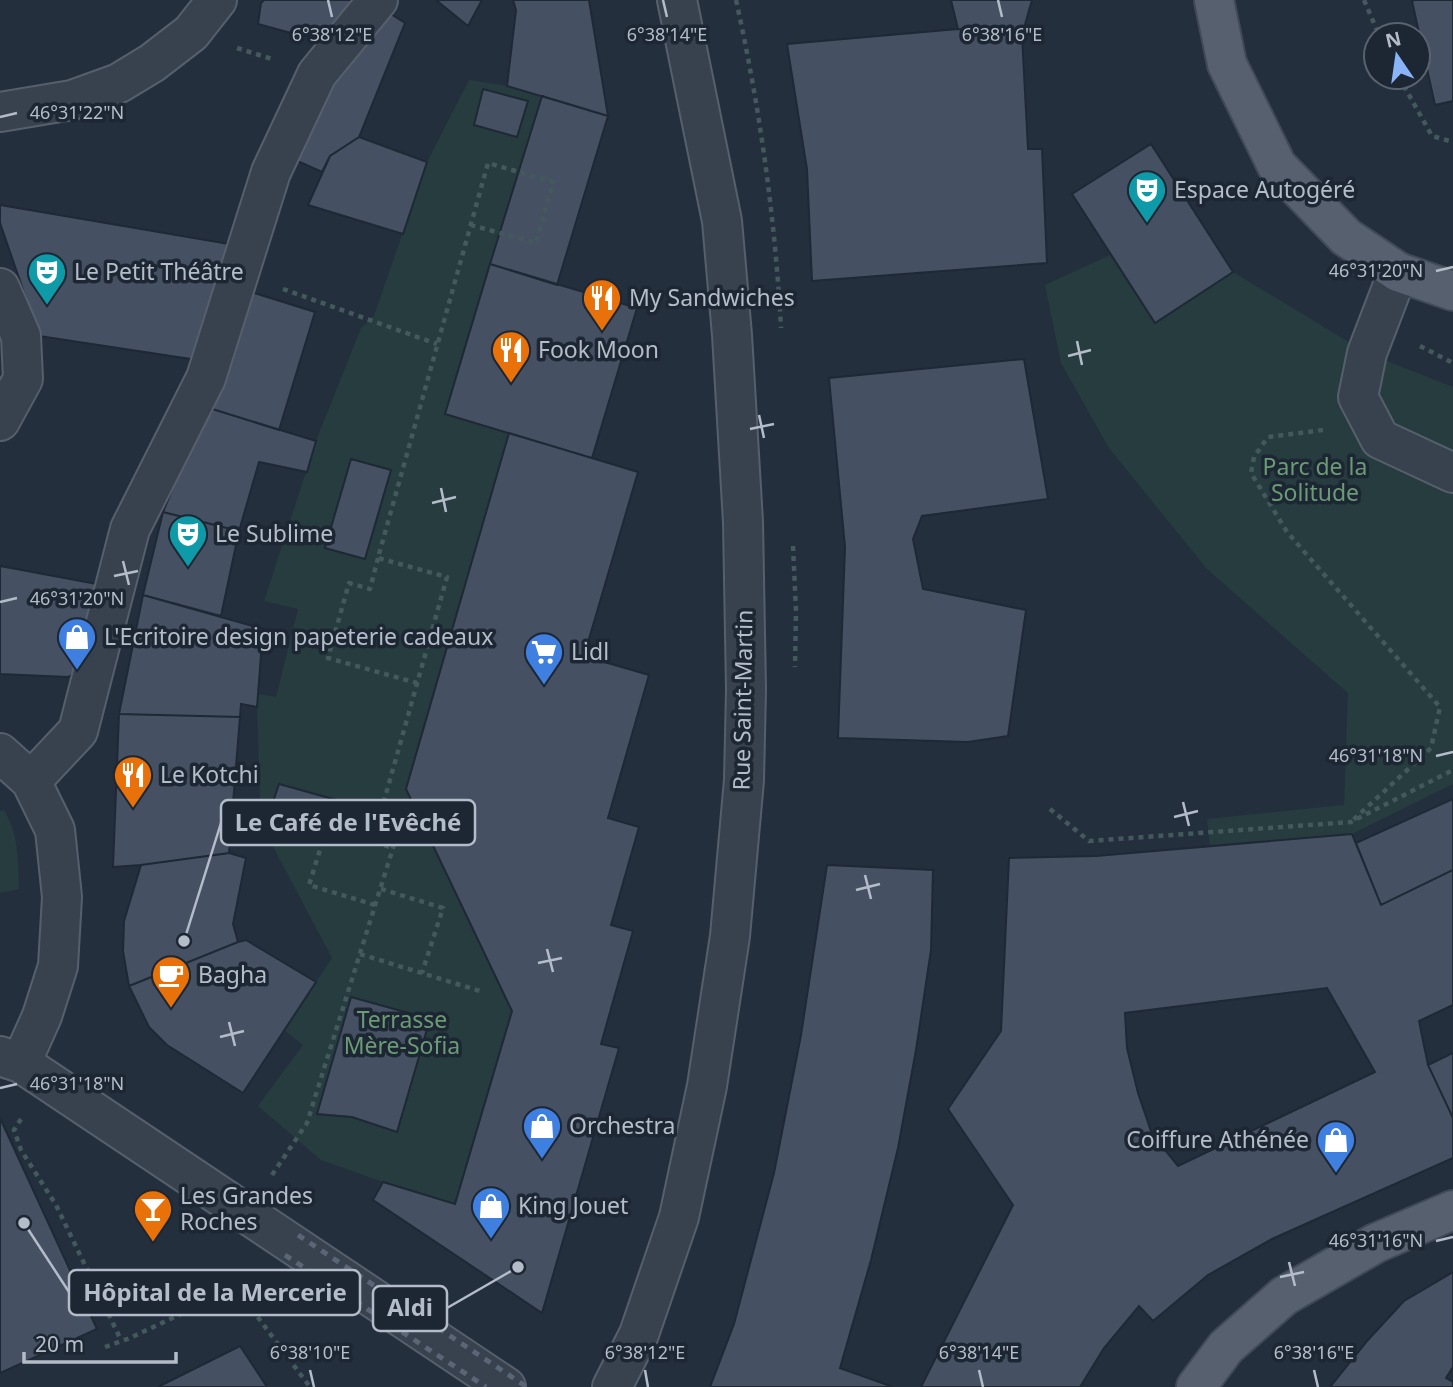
<svg xmlns="http://www.w3.org/2000/svg" width="1453" height="1387" font-family="'Noto Sans',sans-serif">
<rect width="100%" height="100%" fill="#242f3e"/>
<!-- green -->
<path fill="#263c3f" d="M 469,80 L 507,86 L 608,116 L 445,414 L 509,433 L 406,789 L 512,1011 L 455,1204 L 383,1182 L 321,1160 L 258,1106 L 303,1045 L 284,1030 L 332,958 L 261,824 L 257,707 L 258,694 L 276,697 L 298,609 L 264,601 L 316,441 L 361,328 L 374,316 L 427,162 Z
M 1110,255 L 1155,323 L 1233,272 L 1367,353 L 1453,387 L 1453,784 L 1352,834 L 1210,846 L 1207,819 L 1344,805 L 1348,693 L 1207,569 L 1109,448 L 1061,363 L 1045,285 Z
M 4,810 C 19,834 18,861 19,889 L 0,893 L 0,811 Z"/>
<!-- building -->
<path fill="#455162" stroke="#1f2835" stroke-width="2" fill-rule="evenodd" d="M 264,0 L 358,0 L 332,30 L 302,36 L 258,24 L 261,3 Z
M 436,0 L 482,0 L 468,26 Z
M 513,0 L 589,0 L 608,116 L 507,86 L 516,10 Z
M 951,0 L 1032,0 L 1022,35 L 958,29 Z
M 1415,0 L 1453,0 L 1453,101 L 1435,105 L 1412,1 Z
M 383,9 L 405,23 L 359,137 L 330,156 L 322,172 L 293,159 L 330,76 Z
M 958,29 L 1022,35 L 1028,149 L 1042,149 L 1047,263 L 812,281 L 807,169 L 787,44 Z
M 483,89 L 528,101 L 517,137 L 474,125 Z
M 542,96 L 608,116 L 557,285 L 490,264 Z
M 359,137 L 427,162 L 403,234 L 308,205 L 330,156 Z
M 1151,144 L 1233,272 L 1155,323 L 1072,194 Z
M 0,205 L 229,244 L 204,361 L 39,336 L 0,223 Z
M 490,264 L 637,308 L 592,458 L 445,414 Z
M 248,291 L 315,312 L 279,430 L 206,407 Z
M 1024,359 L 1048,499 L 922,516 L 913,539 L 923,589 L 1026,610 L 1008,736 L 968,742 L 838,738 L 845,547 L 829,378 Z
M 206,407 L 316,441 L 307,472 L 259,462 L 239,531 L 163,512 Z
M 509,433 L 638,472 L 584,656 L 649,675 L 608,818 L 639,827 L 611,925 L 633,931 L 601,1044 L 619,1048 L 542,1313 L 373,1200 L 383,1182 L 455,1204 L 512,1011 L 406,789 Z
M 351,459 L 391,470 L 365,559 L 325,548 Z
M 163,512 L 239,531 L 221,616 L 143,595 Z
M 0,566 L 102,585 L 86,667 L 68,677 L 0,674 Z
M 143,595 L 263,629 L 257,707 L 241,704 L 240,717 L 119,714 Z
M 119,714 L 240,717 L 229,853 L 141,865 L 113,867 Z
M 279,784 L 340,801 L 334,820 L 273,802 Z
M 1453,799 L 1453,870 L 1381,905 L 1356,843 Z
M 1352,834 L 1381,905 L 1453,870 L 1453,1005 L 1419,1021 L 1428,1065 L 1453,1118 L 1453,1158 L 1272,1239 L 1208,1275 L 1153,1321 L 1139,1306 L 1104,1348 L 1080,1387 L 921,1387 L 1013,1205 L 948,1109 L 1001,1031 L 1009,858 L 1096,856 ZM 1327,988 L 1375,1072 L 1178,1166 L 1152,1134 L 1138,1093 L 1127,1048 L 1125,1013 Z
M 229,853 L 246,858 L 233,924 L 238,942 L 129,986 L 123,951 L 124,921 L 141,865 Z
M 827,865 L 933,870 L 931,950 L 916,1050 L 898,1148 L 871,1260 L 840,1368 L 893,1387 L 710,1387 L 734,1324 L 774,1173 L 801,1035 Z
M 246,940 L 316,982 L 243,1093 L 167,1045 L 149,1027 L 129,986 L 238,942 Z
M 351,997 L 430,1019 L 397,1132 L 352,1117 L 317,1114 Z
M 1453,1053 L 1453,1118 L 1428,1065 Z
M 0,1118 L 97,1329 L 0,1373 Z
M 1453,1272 L 1453,1367 L 1446,1378 L 1453,1382 L 1453,1387 L 1330,1387 L 1367,1341 L 1404,1301 Z
M 240,1346 L 267,1387 L 158,1387 Z"/>
<g fill="none" stroke-linecap="round" stroke-linejoin="round">
<!-- minor casing -->
<g stroke="#565f6c" stroke-width="42">
<path id="minor" d="M 0,112 L 72,100 L 119,83 L 152,63 L 191,33 L 217,0
M 1398,272 L 1367,353 L 1358,397 L 1380,439 L 1453,473
M 0,288 L 21,336 L 23,379 L 0,421
M 0,753 L 31,781 L 55,830 L 62,897 L 58,966 L 42,1016 L 21,1063
M 31,781 L 78,731 L 130,529 L 206,378 L 271,172 L 317,74 L 378,0
M 0,1056 L 21,1063 L 506,1387
M 612,1387 L 639,1334 L 679,1217 L 707,1086 L 730,936 L 744,780 L 746,690 L 743,522 L 732,335 L 722,221 L 677,0"/>
</g>
<!-- major casing -->
<g stroke="#414a57" stroke-width="42">
<path id="major" d="M 1214,0 L 1227,64 L 1277,166 L 1346,237 L 1398,272 L 1453,291
M 1196,1387 L 1226,1347 L 1284,1296 L 1376,1243 L 1453,1210"/>
</g>
<!-- path -->
<path stroke="#44595c" stroke-width="4.5" stroke-dasharray="5 5" stroke-linecap="butt" d="M 736,0 C 760,108 775,218 781,328
M 1364,0 L 1379,35
M 237,48 L 272,59
M 1399,77 L 1432,136 L 1453,142
M 283,289 L 437,344
M 1420,346 L 1453,363
M 1323,430 L 1268,437 L 1254,457 L 1251,473 L 1287,532 L 1440,707 L 1431,748 L 1351,822
M 793,546 L 796,611 L 795,667
M 378,558 L 370,589 L 349,583 L 328,658 L 417,683
M 1050,809 L 1089,841 L 1351,822 L 1453,770
M 381,889 L 443,908 L 422,973
M 375,905 L 309,885 L 327,827 L 393,848
M 360,954 L 483,992
M 21,1119 L 14,1130 L 21,1150 L 56,1205 L 121,1340
M 272,1175 L 307,1123 L 398,832 L 384,801 L 447,577 L 378,558 L 488,163 L 553,182 L 536,243 L 471,225
M 105,1347 L 130,1338 L 236,1288 L 310,1387"/>
<!-- minor -->
<use href="#minor" stroke="#38414e" stroke-width="38"/>
<!-- major -->
<use href="#major" stroke="#56606e" stroke-width="38"/>
<!-- rail -->
<path stroke="#5a6575" stroke-width="5" stroke-dasharray="7 7" stroke-linecap="butt" d="M 298,1235 L 527,1387
M 285,1255 L 486,1387"/>
</g>
<!-- ticks -->
<path fill="none" stroke="#b4bcc9" stroke-width="2.5" d="M 328,0 L 332,17M 663,0 L 667,17M 998,0 L 1002,17M 0,117 L 17,113M 1436,271 L 1453,267M 1077,341 L 1082,365M 1068,356 L 1091,350M 759,415 L 764,438M 750,429 L 774,424M 441,488 L 446,512M 432,503 L 456,497M 123,561 L 129,585M 114,576 L 138,571M 0,602 L 17,598M 1436,756 L 1453,752M 1183,802 L 1189,826M 1174,817 L 1198,811M 865,875 L 871,899M 856,890 L 880,884M 547,949 L 553,972M 538,963 L 562,958M 229,1022 L 235,1046M 220,1037 L 244,1031M 0,1088 L 17,1084M 1436,1241 L 1453,1237M 1289,1262 L 1295,1286M 1280,1277 L 1304,1272M 310,1370 L 314,1387M 645,1370 L 648,1387M 979,1370 L 983,1387M 1314,1370 L 1318,1387"/>
<!-- icons -->
<defs>
<g id="theatre-pin" transform="scale(2.0125)"><path d="M0 17L-7.5 6A9.5 9.5 0 1 1 7.5 6Z" fill="#0f9aa8" stroke="#1d2633"/><path d="M-5-5.5Q0-4 5-5.5V0Q5 5 0 6Q-5 5-5 0ZM-3.3-2.5H-1v1.5H-3.3ZM1-2.5H3.3v1.5H1ZM-2.8 1Q0 5.5 2.8 1Z" fill="#fff"/></g>
<g id="restaurant-pin" transform="scale(2.0125)"><path d="M0 17L-7.5 6A9.5 9.5 0 1 1 7.5 6Z" fill="#e8710a" stroke="#1d2633"/><path d="M-5-6h1v4h1v-4h1v4h1v-4h1v5L-1.5 .5V6h-2V.5L-5-1ZM5-6V6H3V1.5H1.5Q1.5-4 5-6Z" fill="#fff"/></g>
<g id="shop-pin" transform="scale(2.0125)"><path d="M0 17L-7.5 6A9.5 9.5 0 1 1 7.5 6Z" fill="#3f7fe0" stroke="#1d2633"/><path d="M-5-2.5h2.3a2.7 3.5 0 0 1 5.4 0H5L5.5 6h-11ZM-1.5-2.5h3a1.5 2.3 0 0 0-3 0Z" fill="#fff"/></g>
<g id="supermarket-pin" transform="scale(2.0125)"><path d="M0 17L-7.5 6A9.5 9.5 0 1 1 7.5 6Z" fill="#3f7fe0" stroke="#1d2633"/><path d="M-6-5.5h2.5l.6 2H6L4.5 2H-2.5L-4.4-4H-6ZM-1.5 3.2a1.3 1.3 0 1 0 .1 0ZM3 3.2a1.3 1.3 0 1 0 .1 0Z" fill="#fff"/></g>
<g id="cafe-pin" transform="scale(2.0125)"><path d="M0 17L-7.5 6A9.5 9.5 0 1 1 7.5 6Z" fill="#e8710a" stroke="#1d2633"/><path d="M-5.5-4.5H6V0H3Q3 3.5 0 3.5H-2.5Q-5.5 3.5-5.5 0ZM3-3.2v2h1.7v-2ZM-6 4.5H4V6H-6Z" fill="#fff"/></g>
<g id="bar-pin" transform="scale(2.0125)"><path d="M0 17L-7.5 6A9.5 9.5 0 1 1 7.5 6Z" fill="#e8710a" stroke="#1d2633"/><path d="M-6-5H6L.8 .8V4.5H3.5V6h-7V4.5H-.8V.8Z" fill="#fff"/></g>
</defs>
<g fill-rule="evenodd">
<use href="#theatre-pin" x="1147" y="190"/>
<use href="#theatre-pin" x="47" y="272"/>
<use href="#restaurant-pin" x="602" y="298"/>
<use href="#restaurant-pin" x="511" y="350"/>
<use href="#theatre-pin" x="188" y="534"/>
<use href="#shop-pin" x="77" y="637"/>
<use href="#supermarket-pin" x="544" y="652"/>
<use href="#restaurant-pin" x="133" y="775"/>
<use href="#cafe-pin" x="171" y="975"/>
<use href="#shop-pin" x="542" y="1126"/>
<use href="#shop-pin" x="1336" y="1140"/>
<use href="#shop-pin" x="491" y="1206"/>
<use href="#bar-pin" x="153" y="1209"/>
</g>
<g text-anchor="middle" stroke-width="7" stroke-linejoin="round" paint-order="stroke">
<!-- poi labels -->
<g font-size="23" fill="#b4bcc9" stroke="#1d2633" text-anchor="start">
<text x="1174" y="198">Espace Autogéré</text>
<text x="74" y="280">Le Petit Théâtre</text>
<text x="629" y="306">My Sandwiches</text>
<text x="538" y="358">Fook Moon</text>
<text x="215" y="542">Le Sublime</text>
<text x="104" y="645">L'Ecritoire design papeterie cadeaux</text>
<text x="571" y="660">Lidl</text>
<text x="160" y="783">Le Kotchi</text>
<text x="198" y="983">Bagha</text>
<text x="569" y="1134">Orchestra</text>
<text x="1309" y="1148" text-anchor="end">Coiffure Athénée</text>
<text x="180" y="1204">Les Grandes<tspan x="180" dy="26">Roches</tspan></text>
<text x="518" y="1214">King Jouet</text>
</g>
<!-- park labels -->
<g font-size="23" fill="#6b9a76" stroke="#1d2633">
<text x="1315" y="475">Parc de la<tspan x="1315" dy="26">Solitude</tspan></text>
<text x="402" y="1028">Terrasse<tspan x="402" dy="26">Mère-Sofia</tspan></text>
</g>
<!-- street labels -->
<g font-size="23" fill="#b4bcc9" stroke="#1d2633">
<text transform="translate(743 700) rotate(-89)" y="8">Rue Saint-Martin</text>
</g>
</g>
<g font-size="18" text-anchor="middle" fill="#b4bcc9" stroke="#1d2633" stroke-width="7" stroke-linejoin="round" paint-order="stroke">
<text x="332" y="41">6°38'12"E</text>
<text x="667" y="41">6°38'14"E</text>
<text x="1002" y="41">6°38'16"E</text>
<text x="77" y="119">46°31'22"N</text>
<text x="1376" y="277">46°31'20"N</text>
<text x="77" y="605">46°31'20"N</text>
<text x="1376" y="762">46°31'18"N</text>
<text x="77" y="1090">46°31'18"N</text>
<text x="1376" y="1247">46°31'16"N</text>
<text x="310" y="1359">6°38'10"E</text>
<text x="645" y="1359">6°38'12"E</text>
<text x="979" y="1359">6°38'14"E</text>
<text x="1314" y="1359">6°38'16"E</text>
</g>
<!-- callouts -->
<path fill="none" stroke="#b4bcc9" stroke-width="2.5" d="M184 941L221 823M24 1223L69 1292M518 1267L447 1308"/>
<g fill="#b4bcc9" stroke="#1d2633" stroke-width="2.5">
<circle cx="184" cy="941" r="7"/>
<circle cx="24" cy="1223" r="7"/>
<circle cx="518" cy="1267" r="7"/>
</g>
<g fill="#1d2633" stroke="#b4bcc9" stroke-width="2.5">
<rect x="221" y="800" width="254" height="45" rx="7"/>
<rect x="69" y="1270" width="291" height="45" rx="7"/>
<rect x="373" y="1286" width="74" height="45" rx="7"/>
</g>
<g font-size="24" text-anchor="middle" font-weight="bold" fill="#b4bcc9">
<text x="348" y="831">Le Café de l'Evêché</text>
<text x="215" y="1301">Hôpital de la Mercerie</text>
<text x="410" y="1316">Aldi</text>
</g>
<!-- north arrow -->
<g transform="translate(1397 56) rotate(347)"><circle r="33" fill="#1d2633" stroke="#59626f" stroke-width="2"/>
<path d="M0-5L12 26L0 18L-12 26Z" fill="#8ab4f8"/>
<text y="-10" font-size="19" font-weight="bold" text-anchor="middle" fill="#b4bcc9">N</text>
</g>
<!-- scale -->
<path d="M24 1352v10h152v-10" fill="none" stroke="#b4bcc9" stroke-width="3.5"/>
<text x="35" y="1352" font-size="21" fill="#b4bcc9" stroke="#1d2633" stroke-width="5" paint-order="stroke">20 m</text>
</svg>
